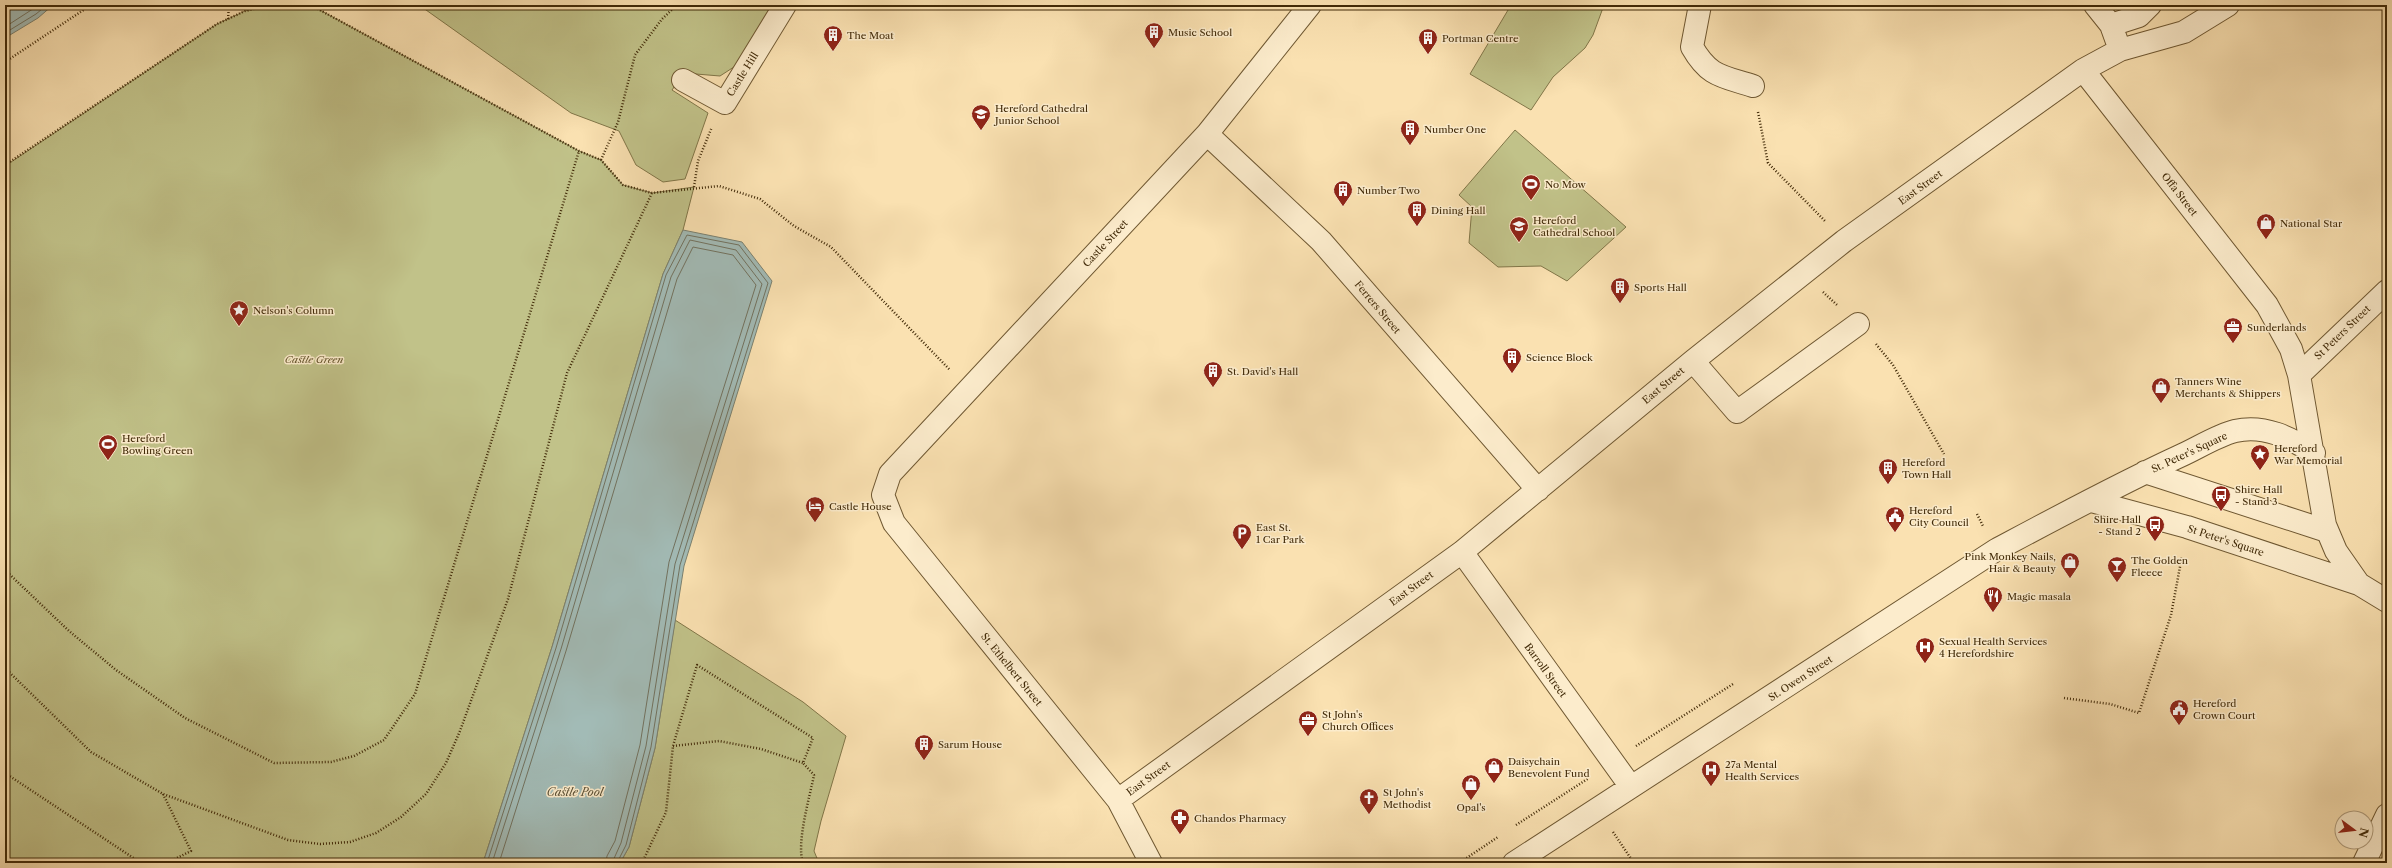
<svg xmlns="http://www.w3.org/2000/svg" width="2392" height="868" font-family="'Libre Caslon Text',serif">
<rect width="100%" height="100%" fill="#fae1b1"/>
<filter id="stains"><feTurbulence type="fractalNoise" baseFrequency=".005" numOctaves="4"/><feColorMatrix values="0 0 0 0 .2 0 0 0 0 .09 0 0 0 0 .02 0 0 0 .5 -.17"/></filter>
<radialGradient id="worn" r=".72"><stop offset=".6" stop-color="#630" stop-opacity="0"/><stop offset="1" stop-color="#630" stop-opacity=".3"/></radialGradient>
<!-- green -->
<path fill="#c1c289" stroke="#817648" d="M 271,5 L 303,5 L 318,9 L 579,151 L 601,160 L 623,185 L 652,193 L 694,187 L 683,230 L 663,274 L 552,647 L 483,863 L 5,863 L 5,166 L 217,24 L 245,11 Z
M 419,5 L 773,5 L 737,65 L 720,76 L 684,73 L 672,90 L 708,113 L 685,179 L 663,182 L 636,165 L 619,131 L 571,113 Z
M 1511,5 L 1604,5 L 1593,35 L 1585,48 L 1553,77 L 1531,110 L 1470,74 Z
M 1515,130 L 1626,227 L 1567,281 L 1541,266 L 1498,267 L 1469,243 L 1472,207 L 1459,195 Z
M 675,620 L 803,702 L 846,736 L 821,821 L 814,851 L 819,863 L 620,863 L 629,847 L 655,748 Z"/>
<!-- water -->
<path fill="#a2bbb6" stroke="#7b8170" d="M 5,5 L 53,5 L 38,18 L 5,38 Z
M 683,230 L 742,242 L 772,281 L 684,566 L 655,748 L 629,847 L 620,863 L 483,863 L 552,647 L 663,274 Z"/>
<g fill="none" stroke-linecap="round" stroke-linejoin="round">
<!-- shore -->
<path stroke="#72725f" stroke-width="1" d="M 5,27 L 39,5
M 5,33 L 36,14 L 47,5
M 487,863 L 556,648 L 666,275 L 687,235 L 739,245 L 768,283 L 680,565 L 651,747 L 626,845 L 617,863
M 492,863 L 561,649 L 671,277 L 690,240 L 736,250 L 762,284 L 675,564 L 646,746 L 621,843 L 612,863
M 499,863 L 566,651 L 677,279 L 693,247 L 733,255 L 756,285 L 669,562 L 640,745 L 615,841 L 607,856 L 606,863"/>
<!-- minor casing -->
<g stroke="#6f5832" stroke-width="24">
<path id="minor" d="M 1700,5 L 1692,47 C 1709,77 1722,76 1753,86
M 2095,5 L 2111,25 L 2120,50
M 2111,25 L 2139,16 L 2150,5
M 2083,70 L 2267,305 L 2291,349 L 2299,375 L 2325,525 L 2336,551 L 2359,584
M 683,80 L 725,103 L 785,5
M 1207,134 L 1321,241 L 1538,490
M 1693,361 L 1737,412 L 1858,324
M 2299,375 L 2387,291
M 2145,472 L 2327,531
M 2091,501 L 2187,527 L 2359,584 L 2387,601
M 1462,552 L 1631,787
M 1118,800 L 1462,552 L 1693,361 L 1844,241 L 2083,70 L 2120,50 L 2184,32 L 2228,5
M 1151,863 L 1118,800 L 894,523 L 883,495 L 890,474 L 1207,134 L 1310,5
M 1514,863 L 1996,550 C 2056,518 2117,485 2180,456 C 2196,449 2218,435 2235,431 C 2264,424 2291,438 2314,453
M 2364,863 L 2387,815"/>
</g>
<!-- path -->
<path stroke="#412a08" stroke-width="2.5" stroke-dasharray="1 2" stroke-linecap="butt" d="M 303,5 L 318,9 L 579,151 L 601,160 L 623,185 L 652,193 L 719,186 L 760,199 L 794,226 L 831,247 L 950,370
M 318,9 L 325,5
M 228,19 L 229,5
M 5,62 L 91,5
M 1758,112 L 1768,163 L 1825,221
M 601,160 L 618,122 L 635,55 L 662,19 L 677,5
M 5,165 L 217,24 L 245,11 L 271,5
M 694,187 L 698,161 L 712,127
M 1823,292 L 1837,305
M 1876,344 L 1893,365 L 1944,454
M 1977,514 L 1983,526
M 5,570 L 69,631 L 116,670 L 185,718 L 274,763 L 331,762 L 354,756 L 384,740 L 415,694 L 579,151
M 5,668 L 91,752 L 163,794 L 288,840 L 320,844 L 350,842 L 376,833 L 401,817 L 426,794 L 446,763 L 460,731 L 508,599 L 567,373 L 652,193
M 2064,698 L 2110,704 L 2139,713 L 2171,615 L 2182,556
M 673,746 L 719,741 L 761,749 L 803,763
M 1636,746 L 1733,684
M 5,773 L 141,863
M 163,794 L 191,851 L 167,863
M 1516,825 L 1589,778
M 1613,832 L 1634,863
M 642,863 L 666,812 L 673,746 L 697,665 L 813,738 L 803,763 L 814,775 C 810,796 796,843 803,863
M 1459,863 L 1498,837"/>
<!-- minor -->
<use href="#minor" stroke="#fceccc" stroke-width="22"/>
</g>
<!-- icons -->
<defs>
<g id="building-pin" transform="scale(1)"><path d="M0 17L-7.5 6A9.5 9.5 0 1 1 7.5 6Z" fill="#8f2418" stroke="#fceccc"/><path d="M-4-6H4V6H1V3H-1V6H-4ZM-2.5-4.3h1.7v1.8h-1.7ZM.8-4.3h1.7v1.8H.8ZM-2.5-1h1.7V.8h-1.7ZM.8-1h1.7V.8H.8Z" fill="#fff"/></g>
<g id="school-pin" transform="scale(1)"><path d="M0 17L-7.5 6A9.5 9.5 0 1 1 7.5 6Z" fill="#8f2418" stroke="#fceccc"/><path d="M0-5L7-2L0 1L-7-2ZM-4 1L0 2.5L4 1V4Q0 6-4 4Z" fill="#fff"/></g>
<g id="stadium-pin" transform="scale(1)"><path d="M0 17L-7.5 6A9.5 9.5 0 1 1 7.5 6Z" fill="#8f2418" stroke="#fceccc"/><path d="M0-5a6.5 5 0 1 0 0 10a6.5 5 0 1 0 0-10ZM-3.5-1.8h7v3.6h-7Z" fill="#fff"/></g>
<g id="shop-pin" transform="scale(1)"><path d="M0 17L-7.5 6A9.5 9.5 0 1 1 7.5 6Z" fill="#8f2418" stroke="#fceccc"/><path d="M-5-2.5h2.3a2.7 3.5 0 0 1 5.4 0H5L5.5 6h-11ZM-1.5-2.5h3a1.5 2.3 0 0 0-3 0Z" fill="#fff"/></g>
<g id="sight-pin" transform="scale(1)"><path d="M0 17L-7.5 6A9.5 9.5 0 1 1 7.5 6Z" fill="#8f2418" stroke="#fceccc"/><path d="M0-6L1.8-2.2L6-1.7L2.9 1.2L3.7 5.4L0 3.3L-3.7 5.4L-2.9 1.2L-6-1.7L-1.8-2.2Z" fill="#fff"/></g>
<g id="office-pin" transform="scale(1)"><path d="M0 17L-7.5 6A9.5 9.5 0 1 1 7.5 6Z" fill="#8f2418" stroke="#fceccc"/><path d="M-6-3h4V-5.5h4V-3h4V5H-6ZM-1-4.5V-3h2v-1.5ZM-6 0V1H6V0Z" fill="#fff"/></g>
<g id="bus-pin" transform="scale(1)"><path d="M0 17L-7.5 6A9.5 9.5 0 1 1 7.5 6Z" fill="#8f2418" stroke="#fceccc"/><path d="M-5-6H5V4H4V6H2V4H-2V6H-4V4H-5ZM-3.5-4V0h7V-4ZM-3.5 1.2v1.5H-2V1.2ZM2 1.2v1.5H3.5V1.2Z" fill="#fff"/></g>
<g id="hotel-pin" transform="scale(1)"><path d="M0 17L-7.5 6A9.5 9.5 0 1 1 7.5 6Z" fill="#8f2418" stroke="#fceccc"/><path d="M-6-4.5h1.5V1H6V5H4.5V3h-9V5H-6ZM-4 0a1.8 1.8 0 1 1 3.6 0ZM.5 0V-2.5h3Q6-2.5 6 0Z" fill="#fff"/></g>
<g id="civic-pin" transform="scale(1)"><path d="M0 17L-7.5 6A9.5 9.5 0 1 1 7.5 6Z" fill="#8f2418" stroke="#fceccc"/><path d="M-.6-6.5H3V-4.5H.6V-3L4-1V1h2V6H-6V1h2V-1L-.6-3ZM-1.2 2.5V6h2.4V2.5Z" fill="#fff"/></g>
<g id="parking-pin" transform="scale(1)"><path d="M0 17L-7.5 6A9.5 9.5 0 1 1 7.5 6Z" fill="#8f2418" stroke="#fceccc"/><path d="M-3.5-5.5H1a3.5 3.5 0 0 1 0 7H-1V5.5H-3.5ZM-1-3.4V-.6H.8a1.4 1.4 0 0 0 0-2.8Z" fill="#fff"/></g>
<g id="bar-pin" transform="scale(1)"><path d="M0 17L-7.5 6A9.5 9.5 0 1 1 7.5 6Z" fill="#8f2418" stroke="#fceccc"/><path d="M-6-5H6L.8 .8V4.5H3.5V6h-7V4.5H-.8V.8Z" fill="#fff"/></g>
<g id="restaurant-pin" transform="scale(1)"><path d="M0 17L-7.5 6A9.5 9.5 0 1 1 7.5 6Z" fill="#8f2418" stroke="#fceccc"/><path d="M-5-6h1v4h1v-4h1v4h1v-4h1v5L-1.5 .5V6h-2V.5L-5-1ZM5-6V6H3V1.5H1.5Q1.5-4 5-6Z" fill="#fff"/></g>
<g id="hospital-pin" transform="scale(1)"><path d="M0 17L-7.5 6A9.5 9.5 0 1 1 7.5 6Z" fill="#8f2418" stroke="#fceccc"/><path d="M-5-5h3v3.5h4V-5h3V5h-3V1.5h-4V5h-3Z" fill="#fff"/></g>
<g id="church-pin" transform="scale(1)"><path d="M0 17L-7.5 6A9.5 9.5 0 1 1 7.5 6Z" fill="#8f2418" stroke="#fceccc"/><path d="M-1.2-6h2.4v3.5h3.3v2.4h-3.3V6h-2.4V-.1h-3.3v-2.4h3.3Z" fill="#fff"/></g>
<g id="pharmacy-pin" transform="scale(1)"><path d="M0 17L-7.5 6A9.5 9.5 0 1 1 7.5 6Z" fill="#8f2418" stroke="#fceccc"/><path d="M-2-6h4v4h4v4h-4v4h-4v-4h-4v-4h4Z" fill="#fff"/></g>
</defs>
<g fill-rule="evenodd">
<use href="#building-pin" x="1154" y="32"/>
<use href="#building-pin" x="833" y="35"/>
<use href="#building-pin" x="1428" y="38"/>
<use href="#school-pin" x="981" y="114"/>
<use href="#building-pin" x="1410" y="129"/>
<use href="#stadium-pin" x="1531" y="184"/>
<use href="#building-pin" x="1343" y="190"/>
<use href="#building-pin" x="1417" y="210"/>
<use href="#shop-pin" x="2266" y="223"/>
<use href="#school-pin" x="1519" y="226"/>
<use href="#building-pin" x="1620" y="287"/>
<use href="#sight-pin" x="239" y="310"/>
<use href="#office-pin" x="2233" y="327"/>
<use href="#building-pin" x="1512" y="357"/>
<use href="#building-pin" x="1213" y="371"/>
<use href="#shop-pin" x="2161" y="387"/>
<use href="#stadium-pin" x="108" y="444"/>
<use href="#sight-pin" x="2260" y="454"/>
<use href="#building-pin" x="1888" y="468"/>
<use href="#bus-pin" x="2221" y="495"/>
<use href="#hotel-pin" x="815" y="506"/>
<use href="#civic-pin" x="1895" y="516"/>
<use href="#bus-pin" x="2155" y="525"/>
<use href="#parking-pin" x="1242" y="533"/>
<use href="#shop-pin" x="2070" y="562"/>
<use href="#bar-pin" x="2117" y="566"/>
<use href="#restaurant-pin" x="1993" y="596"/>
<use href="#hospital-pin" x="1925" y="647"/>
<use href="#civic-pin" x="2179" y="709"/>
<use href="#office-pin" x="1308" y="720"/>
<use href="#building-pin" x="924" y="744"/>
<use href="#shop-pin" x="1494" y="767"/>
<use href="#hospital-pin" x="1711" y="770"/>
<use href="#shop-pin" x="1471" y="784"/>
<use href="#church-pin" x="1369" y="798"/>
<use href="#pharmacy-pin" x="1180" y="818"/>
</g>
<g text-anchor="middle" stroke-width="3" stroke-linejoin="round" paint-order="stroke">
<!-- poi labels -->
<g font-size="10" fill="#412a08" stroke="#fceccc" text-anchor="start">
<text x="1168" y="36">Music School</text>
<text x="847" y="39">The Moat</text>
<text x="1442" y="42">Portman Centre</text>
<text x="995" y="112">Hereford Cathedral<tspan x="995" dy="12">Junior School</tspan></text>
<text x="1424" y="133">Number One</text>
<text x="1545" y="188">No Mow</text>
<text x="1357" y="194">Number Two</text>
<text x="1431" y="214">Dining Hall</text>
<text x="1533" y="224">Hereford<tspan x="1533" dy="12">Cathedral School</tspan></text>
<text x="2280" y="227">National Star</text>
<text x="1634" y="291">Sports Hall</text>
<text x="253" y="314">Nelson's Column</text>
<text x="2247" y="331">Sunderlands</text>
<text x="1526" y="361">Science Block</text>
<text x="1227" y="375">St. David's Hall</text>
<text x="2175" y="385">Tanners Wine<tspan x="2175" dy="12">Merchants &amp; Shippers</tspan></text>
<text x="122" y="442">Hereford<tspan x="122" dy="12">Bowling Green</tspan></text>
<text x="2274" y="452">Hereford<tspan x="2274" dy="12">War Memorial</tspan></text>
<text x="1902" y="466">Hereford<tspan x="1902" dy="12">Town Hall</tspan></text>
<text x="2235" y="493">Shire Hall<tspan x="2235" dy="12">- Stand 3</tspan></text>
<text x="829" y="510">Castle House</text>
<text x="1909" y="514">Hereford<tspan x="1909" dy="12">City Council</tspan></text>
<text x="2141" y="523" text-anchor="end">Shire Hall<tspan x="2141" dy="12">- Stand 2</tspan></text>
<text x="1256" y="531">East St.<tspan x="1256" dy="12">1 Car Park</tspan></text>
<text x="2056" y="560" text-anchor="end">Pink Monkey Nails,<tspan x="2056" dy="12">Hair &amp; Beauty</tspan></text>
<text x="2131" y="564">The Golden<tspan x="2131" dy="12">Fleece</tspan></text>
<text x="2007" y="600">Magic masala</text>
<text x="1939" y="645">Sexual Health Services<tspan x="1939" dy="12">4 Herefordshire</tspan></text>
<text x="2193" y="707">Hereford<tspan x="2193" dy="12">Crown Court</tspan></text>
<text x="1322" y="718">St John's<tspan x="1322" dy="12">Church Offices</tspan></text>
<text x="938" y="748">Sarum House</text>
<text x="1508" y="765">Daisychain<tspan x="1508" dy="12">Benevolent Fund</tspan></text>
<text x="1725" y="768">27a Mental<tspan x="1725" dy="12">Health Services</tspan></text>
<text x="1383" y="796">St John's<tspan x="1383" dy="12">Methodist</tspan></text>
<text x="1471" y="811" text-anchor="middle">Opal's</text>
<text x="1194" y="822">Chandos Pharmacy</text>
</g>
<!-- street labels -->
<g font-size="10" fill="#412a08" stroke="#fceccc">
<text transform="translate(742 74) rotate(-58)" y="4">Castle Hill</text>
<text transform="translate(1920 187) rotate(-36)" y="4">East Street</text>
<text transform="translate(2180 194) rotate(52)" y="4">Offa Street</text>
<text transform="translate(1105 243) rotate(-47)" y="4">Castle Street</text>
<text transform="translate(1378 307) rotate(50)" y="4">Ferrers Street</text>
<text transform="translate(2342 332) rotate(-44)" y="4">St Peters Street</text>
<text transform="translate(1663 385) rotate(-40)" y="4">East Street</text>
<text transform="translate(2189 452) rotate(-25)" y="4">St. Peter's Square</text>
<text transform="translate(2226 540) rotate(18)" y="4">St Peter's Square</text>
<text transform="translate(1411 588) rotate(-36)" y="4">East Street</text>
<text transform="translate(1012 669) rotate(51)" y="4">St. Ethelbert Street</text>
<text transform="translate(1546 670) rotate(54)" y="4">Barroll Street</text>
<text transform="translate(1800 678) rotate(-33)" y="4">St. Owen Street</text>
<text transform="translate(1148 778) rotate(-36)" y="4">East Street</text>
</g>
<!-- park labels -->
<g font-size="10" font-style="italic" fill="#615028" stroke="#fceccc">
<text x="314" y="363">Castle Green</text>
</g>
<!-- water labels -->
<g font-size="11" font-style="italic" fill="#594e34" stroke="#fceccc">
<text x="575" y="796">Castle Pool</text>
</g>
</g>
<!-- margin -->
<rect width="2392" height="868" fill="none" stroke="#fae1b1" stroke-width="20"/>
<rect x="6" y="6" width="2380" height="856" fill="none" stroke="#412a08" stroke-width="2"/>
<rect x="10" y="10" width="2372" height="848" fill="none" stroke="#412a08"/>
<!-- north arrow -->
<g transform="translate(2354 830) rotate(105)"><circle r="19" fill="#fceccc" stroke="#b19e7e"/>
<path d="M0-3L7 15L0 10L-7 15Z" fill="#8f2418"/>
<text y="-6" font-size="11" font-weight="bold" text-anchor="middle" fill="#412a08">N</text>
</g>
<rect width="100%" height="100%" filter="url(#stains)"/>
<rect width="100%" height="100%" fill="url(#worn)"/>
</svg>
